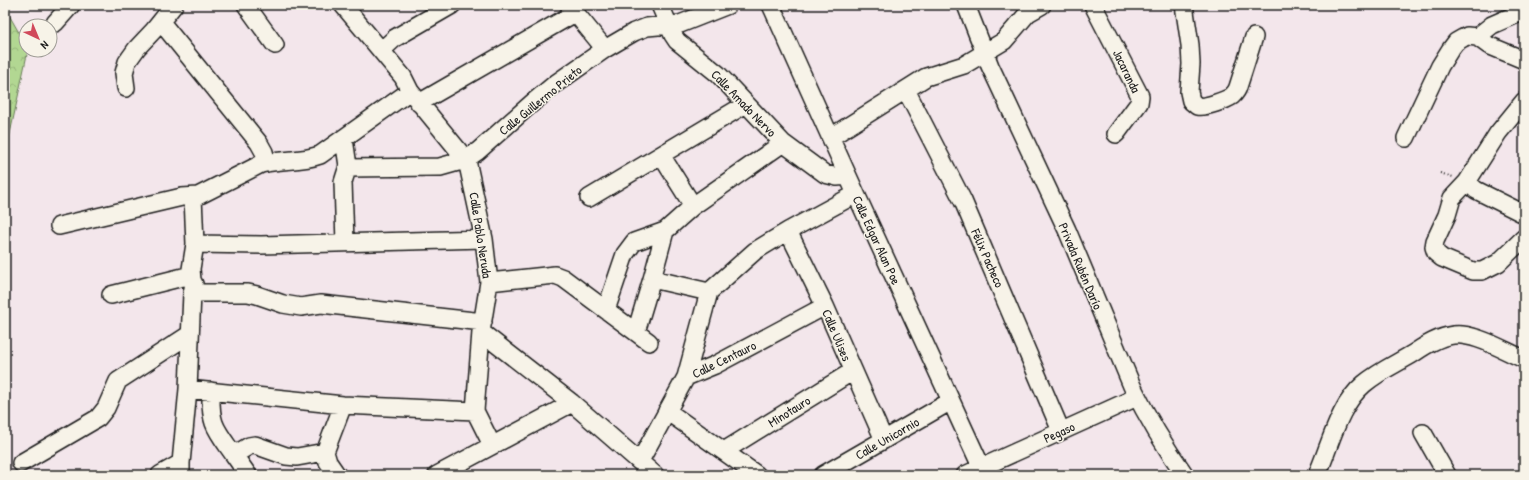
<svg xmlns="http://www.w3.org/2000/svg" width="1529" height="480" font-family="'Patrick Hand',sans-serif">
<defs>
<pattern id="forest-crowns" width="20" height="18" patternUnits="userSpaceOnUse"><rect width="20" height="18" fill="#b2d792"/><path d="M2 6a3 3 0 1 1 6 0M12 15a3 3 0 1 1 6 0" fill="none" stroke="#98b87d"/></pattern>
</defs>
<rect width="100%" height="100%" fill="#f3e6eb"/>
<filter id="ink" filterUnits="userSpaceOnUse"><feTurbulence type="fractalNoise" baseFrequency=".025" numOctaves="2"/><feDisplacementMap in="SourceGraphic" scale="8" xChannelSelector="R" yChannelSelector="G"/><feConvolveMatrix kernelMatrix="1 2 1 2 8 2 1 2 1" color-interpolation-filters="sRGB"/></filter>
<g filter="url(#ink)">
<!-- forest -->
<path fill="url(#forest-crowns)" stroke="#677a57" d="M 5,8 L 26,45 L 26,50 L 28,50 L 5,157 Z"/>
<g fill="none" stroke-linecap="round" stroke-linejoin="round">
<!-- minor casing -->
<g stroke="#1c1c1c" stroke-width="20">
<path id="minor" d="M 246,5 L 275,45
M 343,5 L 403,77 L 410,91 L 463,156 L 468,165 L 484,239 L 489,282 L 481,332 L 475,411 L 492,445
M 569,5 L 605,49
M 660,5 L 673,35 L 677,41 L 718,74 L 783,143 L 825,174 L 837,177 L 848,176
M 771,5 L 856,194 L 985,475
M 966,5 L 990,66 L 1067,230 L 1132,386 C 1147,417 1165,447 1185,475
M 1093,5 L 1140,96 L 1139,103 L 1116,134
M 1184,5 L 1190,45 L 1191,64 L 1189,92 L 1191,101 L 1197,106 C 1205,108 1226,100 1232,96 C 1235,93 1237,91 1238,87 L 1254,37
M 161,22 L 259,143 L 264,152 L 267,163
M 55,23 L 71,5
M 1477,37 L 1492,25 L 1524,11
M 382,50 L 395,38 L 452,5
M 126,88 L 124,73 L 127,62 L 137,48 L 154,30 L 174,5
M 906,90 L 963,201 L 1061,431
M 1524,101 L 1498,133 L 1467,182 L 1452,198 L 1447,215 L 1435,241 L 1434,247 L 1436,253 L 1442,258 L 1473,271 L 1482,271 L 1498,263 L 1524,238
M 419,103 L 575,13
M 831,137 L 926,77 L 964,65 L 1004,41 L 1028,13 L 1042,5
M 1406,138 L 1440,66 L 1450,50 L 1456,42 L 1463,38 L 1467,36 L 1477,37 L 1488,45 L 1524,60
M 344,139 L 348,166 L 343,182 L 345,243
M 661,155 L 693,206
M 347,168 L 440,167 L 465,160 L 478,151 L 531,104 L 555,84 L 605,49 L 634,32 L 647,27 L 680,24 L 728,5
M 1467,182 L 1476,190 L 1524,214
M 589,198 L 746,104
M 59,226 L 182,197 L 198,196 L 261,164 C 281,159 301,162 320,155 L 410,91
M 788,231 L 825,306 L 884,440
M 195,244 L 261,245 L 484,239
M 489,282 L 555,275 L 563,278 L 649,342
M 709,292 L 652,279 L 665,231 L 693,206 L 783,143
M 192,293 L 248,293 L 257,295 L 283,304 L 301,307 L 321,304 L 483,322
M 111,295 L 191,275
M 606,310 L 625,254 L 634,242 L 665,231
M 481,332 L 572,403 L 655,475
M 636,332 L 652,279
M 686,377 L 715,365 L 825,306
M 188,389 L 343,405 L 475,411
M 211,391 C 210,425 215,428 234,455 L 249,446 L 255,445 L 286,456 L 297,457 L 325,452
M 667,411 L 757,475
M 1423,433 L 1447,475
M 724,451 L 853,371
M 234,455 L 248,475
M 640,461 L 686,377 L 709,292 L 755,251 L 788,231 L 856,194
M 21,463 L 98,418 L 106,408 L 118,381 L 190,334
M 160,475 L 181,463
M 181,475 L 181,463 L 188,389 L 192,293 L 194,284 L 192,280 L 191,269 L 195,244 L 193,197
M 337,475 L 328,462 L 325,452 L 343,405
M 437,475 L 572,403
M 823,475 L 951,401
M 965,475 L 1137,397
M 1317,475 C 1331,444 1338,406 1364,384 C 1379,371 1398,363 1414,353 C 1427,344 1445,333 1462,335 C 1482,337 1505,351 1524,359"/>
</g>
<!-- path -->
<path stroke="#1c1c1c" stroke-width="2" stroke-dasharray="1 3" stroke-linecap="butt" d="M 1440,173 L 1453,177"/>
<!-- minor -->
<use href="#minor" stroke="#f7f3e8" stroke-width="17"/>
</g>
</g>
<g text-anchor="middle" stroke-width="3" stroke-linejoin="round" paint-order="stroke">
<!-- street labels -->
<g font-size="13" fill="#1c1c1c" stroke="#f7f3e8">
<text transform="translate(1127 71) rotate(64)" y="5">Jacaranda</text>
<text transform="translate(540 100) rotate(-39)" y="5">Calle Guillermo Prieto</text>
<text transform="translate(744 103) rotate(46)" y="5">Calle Amado Nervo</text>
<text transform="translate(481 235) rotate(81)" y="5">Calle Pablo Neruda</text>
<text transform="translate(877 240) rotate(65)" y="5">Calle Edgar Alan Poe</text>
<text transform="translate(988 258) rotate(66)" y="5">Félix Pacheco</text>
<text transform="translate(1081 266) rotate(67)" y="5">Privada Rubén Darío</text>
<text transform="translate(837 335) rotate(67)" y="5">Calle Ulises</text>
<text transform="translate(724 359) rotate(-26)" y="5">Calle Centauro</text>
<text transform="translate(789 411) rotate(-32)" y="5">Minotauro</text>
<text transform="translate(1059 432) rotate(-24)" y="5">Pegaso</text>
<text transform="translate(887 438) rotate(-30)" y="5">Calle Unicornio</text>
</g>
</g>
<!-- margin -->
<rect width="1529" height="480" fill="none" stroke="#f7f3e8" stroke-width="20"/>
<rect x="10" y="10" width="1509" height="460" fill="none" stroke="#1c1c1c" stroke-width="1.5" filter="url(#ink)"/>
<!-- north arrow -->
<g transform="translate(38 38) rotate(136)"><circle r="19" fill="#f7f3e8" stroke="#9f9d96"/>
<path d="M0-3L7 15L0 10L-7 15Z" fill="#d1495b"/>
<text y="-6" font-size="11" font-weight="bold" text-anchor="middle" fill="#1c1c1c">N</text>
</g>
</svg>
